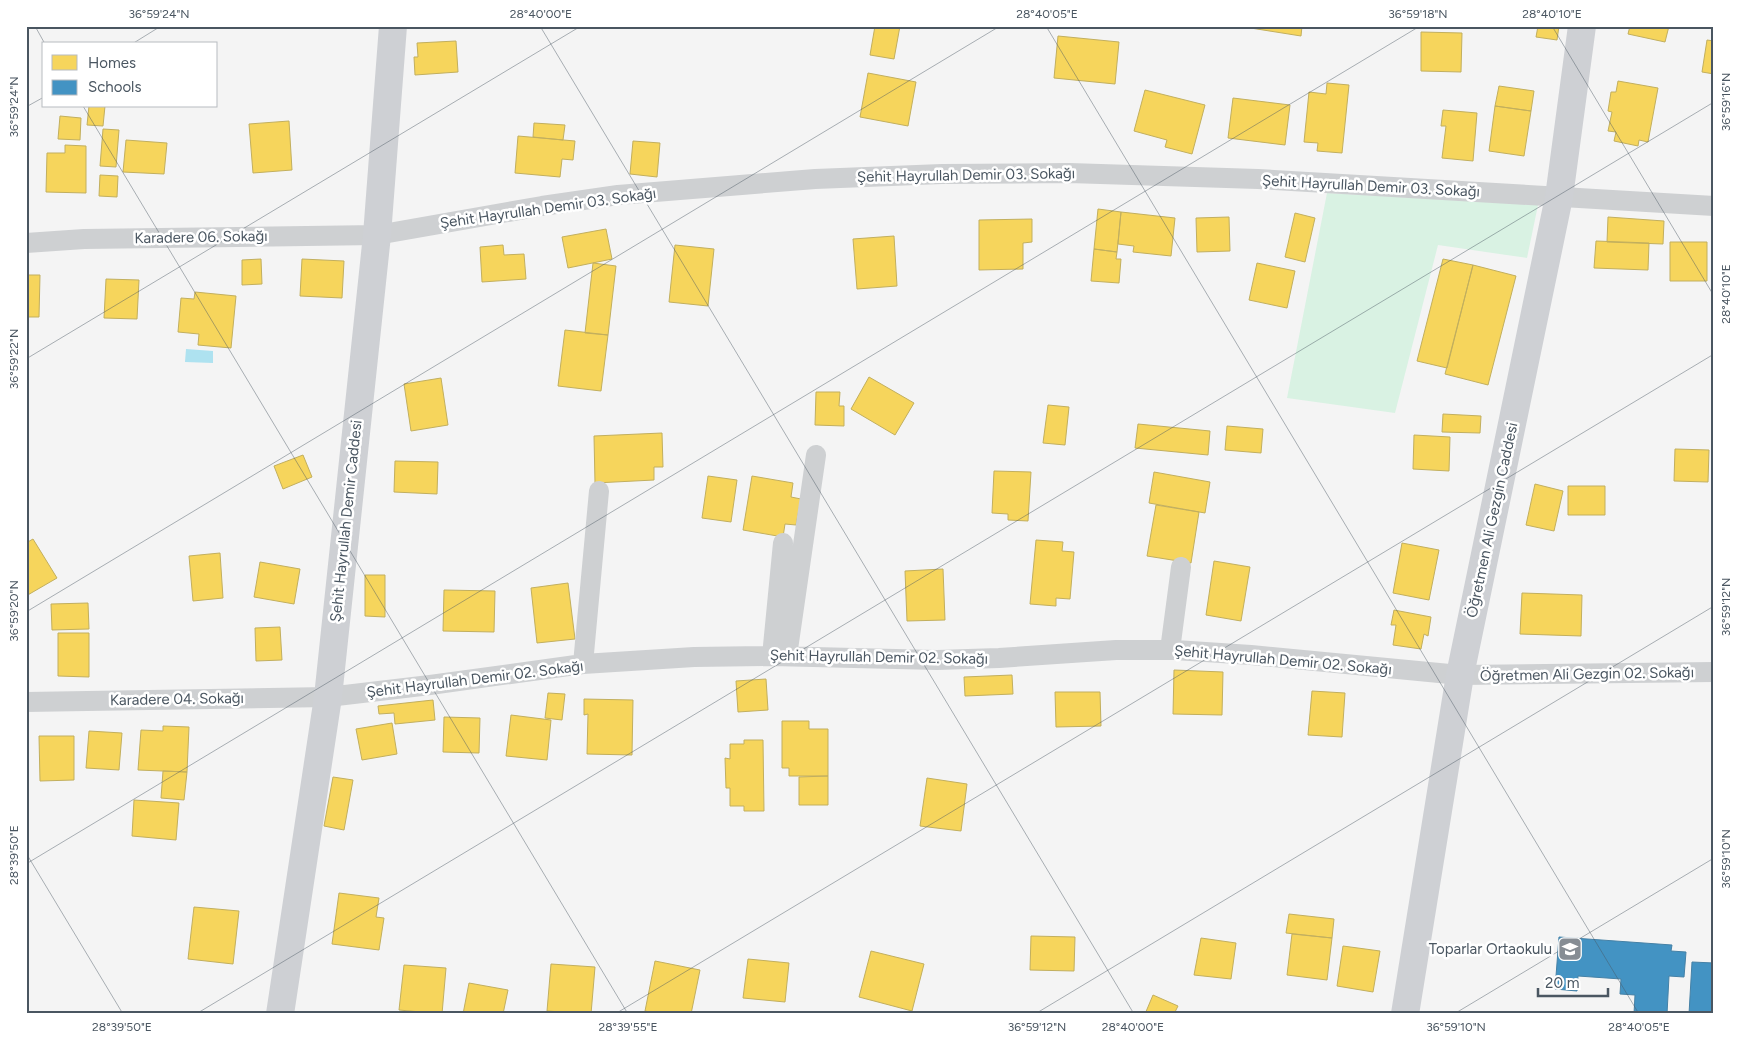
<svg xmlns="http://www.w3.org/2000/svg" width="1740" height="1040" font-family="Figtree,sans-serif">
<rect width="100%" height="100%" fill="#f4f4f4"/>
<!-- green -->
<path fill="#d9f2e3" d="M 1327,193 L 1538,205 L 1527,258 L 1438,245 L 1395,413 L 1287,398 Z"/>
<!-- water -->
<path fill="#aee2f0" d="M 186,349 L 213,351 L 213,363 L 185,362 Z"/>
<!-- homes -->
<path fill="#f6d55c" stroke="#c2af5e" d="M 875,26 L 900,26 L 894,59 L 870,55 Z
M 1238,26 L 1302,26 L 1301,36 Z
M 1538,26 L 1559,26 L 1557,40 L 1536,37 Z
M 1630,26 L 1669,26 L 1665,42 L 1628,34 Z
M 1421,32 L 1462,33 L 1461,72 L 1421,71 Z
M 1058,36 L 1119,42 L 1115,84 L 1054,78 Z
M 1707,40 L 1714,41 L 1714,74 L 1702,72 Z
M 456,41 L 458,72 L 415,75 L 414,57 L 418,57 L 417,43 Z
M 868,73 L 916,82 L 908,126 L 860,117 Z
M 1618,81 L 1658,88 L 1648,142 L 1639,140 L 1638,146 L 1614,141 L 1616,132 L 1608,131 L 1612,112 L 1608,111 L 1611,92 L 1616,92 Z
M 1327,83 L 1349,85 L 1342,153 L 1317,151 L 1318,143 L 1304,142 L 1309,92 L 1326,94 Z
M 1499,86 L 1534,91 L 1531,111 L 1495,106 Z
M 1145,90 L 1205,105 L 1192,154 L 1165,147 L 1167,140 L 1134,131 Z
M 1233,98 L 1290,105 L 1285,145 L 1228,138 Z
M 89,106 L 105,106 L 103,126 L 87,125 Z
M 1495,106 L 1531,111 L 1524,156 L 1489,151 Z
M 1443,110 L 1477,113 L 1473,161 L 1442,158 L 1446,126 L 1441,126 Z
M 60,116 L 81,118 L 80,140 L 58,139 Z
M 289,121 L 292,170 L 253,173 L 249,124 Z
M 534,123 L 565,125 L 563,140 L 533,137 Z
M 103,129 L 119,130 L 116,167 L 100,166 Z
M 518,136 L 575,141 L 573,160 L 562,159 L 560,177 L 515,173 Z
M 126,140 L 167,143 L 164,174 L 123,172 Z
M 633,141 L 660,143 L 657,177 L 630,174 Z
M 65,145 L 86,146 L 86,193 L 46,192 L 47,153 L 65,153 Z
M 100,175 L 118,176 L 117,197 L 99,196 Z
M 1098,209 L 1121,212 L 1117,252 L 1094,249 Z
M 1121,212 L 1175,218 L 1171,256 L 1133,252 L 1134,246 L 1118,244 Z
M 1295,213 L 1315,218 L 1305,262 L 1285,257 Z
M 1229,217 L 1230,251 L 1197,252 L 1196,218 Z
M 1608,217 L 1664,221 L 1663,244 L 1607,242 Z
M 1032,219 L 1032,242 L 1023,243 L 1023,269 L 979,270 L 979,220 Z
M 606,229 L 612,259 L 568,268 L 562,237 Z
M 894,236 L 897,286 L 857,289 L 853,239 Z
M 1596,241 L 1649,243 L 1648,270 L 1594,268 Z
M 1670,242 L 1707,242 L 1707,281 L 1670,281 Z
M 503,245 L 504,255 L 524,254 L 526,279 L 482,282 L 480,247 Z
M 675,245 L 714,249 L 708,306 L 669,302 Z
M 1094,249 L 1117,252 L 1116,259 L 1121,259 L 1119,283 L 1091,281 Z
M 261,259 L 262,284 L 242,285 L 242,260 Z
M 302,259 L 344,261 L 342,298 L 300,296 Z
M 1443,259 L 1473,265 L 1447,368 L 1417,361 Z
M 593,263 L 616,266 L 608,335 L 585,333 Z
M 1257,263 L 1295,271 L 1287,308 L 1249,300 Z
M 1473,265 L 1516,276 L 1488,385 L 1445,374 Z
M 26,275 L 40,275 L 39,317 L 26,317 Z
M 106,279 L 139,280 L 137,319 L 104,318 Z
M 195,292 L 236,296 L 231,348 L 198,345 L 199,334 L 178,332 L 181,298 L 194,299 Z
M 565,330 L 608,335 L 601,391 L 558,386 Z
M 869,377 L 914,403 L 895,435 L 851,409 Z
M 441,378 L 448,425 L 411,431 L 404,384 Z
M 816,392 L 840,392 L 839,406 L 844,406 L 844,426 L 815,425 Z
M 1048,405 L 1069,407 L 1065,445 L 1043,443 Z
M 1443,414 L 1481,416 L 1480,433 L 1442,432 Z
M 1138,424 L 1210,431 L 1208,455 L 1135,448 Z
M 1227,426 L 1263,429 L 1261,453 L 1225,450 Z
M 662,433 L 663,467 L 654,467 L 654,480 L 595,483 L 594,436 Z
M 1414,435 L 1450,437 L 1449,471 L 1413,469 Z
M 1675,449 L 1709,450 L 1708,482 L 1674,481 Z
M 303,455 L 312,477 L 283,489 L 274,466 Z
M 395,461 L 438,462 L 437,494 L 394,492 Z
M 994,471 L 1031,472 L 1028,521 L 1008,520 L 1008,514 L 992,513 Z
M 1154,472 L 1210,482 L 1205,513 L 1149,503 Z
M 708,476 L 737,480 L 731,522 L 702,518 Z
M 752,476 L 793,483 L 791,497 L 801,499 L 796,525 L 785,524 L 783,537 L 743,530 Z
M 1535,484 L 1563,491 L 1554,531 L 1526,525 Z
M 1568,486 L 1605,486 L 1605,515 L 1568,515 Z
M 1156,505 L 1199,512 L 1191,563 L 1147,556 Z
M 33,539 L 57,578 L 26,596 L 26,543 Z
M 1036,540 L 1063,542 L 1062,551 L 1074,552 L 1070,599 L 1056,598 L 1056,606 L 1030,604 Z
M 1402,543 L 1439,550 L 1429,600 L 1393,593 Z
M 220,553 L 223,598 L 193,601 L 189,556 Z
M 1214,561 L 1250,567 L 1241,621 L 1206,615 Z
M 260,562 L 300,569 L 294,604 L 254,597 Z
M 943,569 L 945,620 L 907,621 L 905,571 Z
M 365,575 L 385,575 L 385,617 L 365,616 Z
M 568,583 L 575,639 L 537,643 L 531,588 Z
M 444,590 L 495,591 L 494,632 L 443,631 Z
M 1522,593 L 1582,595 L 1581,636 L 1520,634 Z
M 88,603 L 89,629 L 52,630 L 51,604 Z
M 1394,610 L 1431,617 L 1428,636 L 1424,634 L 1421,649 L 1393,645 L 1396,625 L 1391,625 Z
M 280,627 L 282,660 L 256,661 L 255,628 Z
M 58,633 L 89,633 L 89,677 L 58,676 Z
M 1174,670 L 1223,672 L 1222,715 L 1173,714 Z
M 1012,675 L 1013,694 L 965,696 L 964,677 Z
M 766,679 L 768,710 L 738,712 L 736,681 Z
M 1312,691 L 1345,693 L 1342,737 L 1308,735 Z
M 1055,692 L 1100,692 L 1101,726 L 1056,727 Z
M 548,693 L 565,694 L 562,720 L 545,718 Z
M 584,699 L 633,700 L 632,755 L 587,754 L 588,714 L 584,715 Z
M 433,700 L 435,720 L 395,724 L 394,713 L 379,714 L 378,706 Z
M 511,715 L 551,720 L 547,760 L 506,756 Z
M 444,717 L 480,718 L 479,753 L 443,752 Z
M 782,721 L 809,721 L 809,729 L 828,729 L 828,776 L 789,776 L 789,768 L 782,768 Z
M 392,723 L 397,754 L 362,760 L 356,729 Z
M 163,726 L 189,727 L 187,772 L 138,770 L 141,730 L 163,731 Z
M 89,731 L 122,733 L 119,770 L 86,768 Z
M 39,736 L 74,736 L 74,780 L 40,781 Z
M 744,740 L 763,740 L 764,811 L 744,811 L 744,806 L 730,806 L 730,788 L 726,788 L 725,758 L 730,759 L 730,744 L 744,744 Z
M 163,771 L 187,772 L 184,800 L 161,798 Z
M 828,776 L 828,805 L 799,805 L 799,777 Z
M 333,777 L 353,780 L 344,830 L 324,826 Z
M 927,778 L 967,784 L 961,831 L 920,826 Z
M 134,800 L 179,803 L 176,840 L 132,836 Z
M 339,893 L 379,898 L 376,917 L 384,918 L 379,950 L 332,944 Z
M 194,907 L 239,911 L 233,964 L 188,959 Z
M 1289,914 L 1334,919 L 1332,938 L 1286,933 Z
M 1292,934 L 1332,938 L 1327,980 L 1287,975 Z
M 1031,936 L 1075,937 L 1074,971 L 1030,970 Z
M 1201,938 L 1236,943 L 1231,979 L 1194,975 Z
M 1343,946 L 1380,951 L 1373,992 L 1337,986 Z
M 871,951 L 924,964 L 912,1011 L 859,997 Z
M 748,959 L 789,963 L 785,1002 L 743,998 Z
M 655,961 L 700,970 L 691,1014 L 660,1014 L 645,1011 Z
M 551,964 L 595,967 L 591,1014 L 547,1011 Z
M 404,965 L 446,968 L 442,1014 L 399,1010 Z
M 469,983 L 508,990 L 503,1014 L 463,1014 Z
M 1153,995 L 1178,1006 L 1174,1014 L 1145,1014 Z"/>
<!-- schools -->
<path fill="#4393c3" stroke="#4581a6" d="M 1559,937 L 1672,945 L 1671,951 L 1686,952 L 1684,977 L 1669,976 L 1667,1014 L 1634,1014 L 1635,995 L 1620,994 L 1621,979 L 1578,976 L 1577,991 L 1555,989 Z
M 1692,962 L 1714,963 L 1714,1014 L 1689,1014 Z"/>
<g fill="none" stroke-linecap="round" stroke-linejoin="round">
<!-- street -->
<path stroke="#ced0d2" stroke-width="20" d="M 26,243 L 84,239 L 377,235 L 542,206 L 618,195 L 815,179 L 942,174 L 1069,173 L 1258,179 L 1714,206
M 1170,650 L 1181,567
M 772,656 L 783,543
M 787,656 L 816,455
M 583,664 L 599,491
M 26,702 L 328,697 L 430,685 L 583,664 L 694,657 L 772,656 L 937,660 L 999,658 L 1116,650 L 1175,650 L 1251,655 L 1460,675 L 1714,672"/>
<!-- secondary -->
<path stroke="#ced0d4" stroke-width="28" d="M 280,1014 L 328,697 L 377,235 L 393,26
M 1405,1014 L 1460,675 L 1559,197 L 1582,26"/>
</g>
<!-- ticks -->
<path fill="none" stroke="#4a5661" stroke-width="1" stroke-opacity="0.45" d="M 35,26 L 45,44M 540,26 L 1134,1014M 1046,26 L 1639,1014M 1552,26 L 1714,296M 132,44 L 161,26M 83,106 L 628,1014M 26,107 L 44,97M 26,359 L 581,26M 26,612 L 1000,26M 26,853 L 123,1014M 26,864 L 1420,26M 196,1014 L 1714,102M 615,1014 L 1714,354M 1035,1014 L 1714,606M 1454,1014 L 1714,858"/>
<!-- icons -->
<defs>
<g id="school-square" transform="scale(1.25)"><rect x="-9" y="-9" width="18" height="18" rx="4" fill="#868d94" stroke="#fff"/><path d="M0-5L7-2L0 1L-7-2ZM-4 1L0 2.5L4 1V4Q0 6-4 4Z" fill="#fff"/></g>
</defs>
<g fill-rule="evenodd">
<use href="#school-square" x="1570" y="949"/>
</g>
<g text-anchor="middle" stroke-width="5" stroke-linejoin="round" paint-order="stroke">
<!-- street labels -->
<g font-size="15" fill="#4a5661" stroke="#fff">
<text transform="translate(966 175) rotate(-1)" y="5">Şehit Hayrullah Demir 03. Sokağı</text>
<text transform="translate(1371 186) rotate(3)" y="5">Şehit Hayrullah Demir 03. Sokağı</text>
<text transform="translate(548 208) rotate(-8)" y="5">Şehit Hayrullah Demir 03. Sokağı</text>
<text transform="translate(201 237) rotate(-1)" y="5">Karadere 06. Sokağı</text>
<text transform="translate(1492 520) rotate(-78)" y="5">Öğretmen Ali Gezgin Caddesi</text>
<text transform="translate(346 521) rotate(-84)" y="5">Şehit Hayrullah Demir Caddesi</text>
<text transform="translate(879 657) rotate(1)" y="5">Şehit Hayrullah Demir 02. Sokağı</text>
<text transform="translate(1283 660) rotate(5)" y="5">Şehit Hayrullah Demir 02. Sokağı</text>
<text transform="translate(1587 674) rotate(-1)" y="5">Öğretmen Ali Gezgin 02. Sokağı</text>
<text transform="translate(475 679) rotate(-7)" y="5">Şehit Hayrullah Demir 02. Sokağı</text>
<text transform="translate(177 699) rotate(-1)" y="5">Karadere 04. Sokağı</text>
</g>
<!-- poi labels -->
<g font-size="15" fill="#4a5661" stroke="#fff" text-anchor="end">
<text x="1552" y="954">Toparlar Ortaokulu</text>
</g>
</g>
<!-- border -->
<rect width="1740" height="1040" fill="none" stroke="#ffffff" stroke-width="55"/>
<!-- legend -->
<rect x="42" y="42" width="175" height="65" fill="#ffffff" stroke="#b7bbc0"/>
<rect x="52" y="55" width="25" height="15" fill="#f6d55c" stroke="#b7bbc0"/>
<text x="88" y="68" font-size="15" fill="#4a5661">Homes</text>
<rect x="52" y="80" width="25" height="15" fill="#4393c3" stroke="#b7bbc0"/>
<text x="88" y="92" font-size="15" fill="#4a5661">Schools</text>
<!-- scale -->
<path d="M1538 988v8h70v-8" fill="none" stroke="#4a5661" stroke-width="2.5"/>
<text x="1545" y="988" font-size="15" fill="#4a5661" stroke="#ffffff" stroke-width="4" paint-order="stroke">20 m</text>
<rect x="28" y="28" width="1684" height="984" fill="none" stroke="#4a5661" stroke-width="2"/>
<g font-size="12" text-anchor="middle" fill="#4a5661">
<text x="159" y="18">36°59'24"N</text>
<text x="541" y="18">28°40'00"E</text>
<text x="1047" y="18">28°40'05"E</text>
<text x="1418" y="18">36°59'18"N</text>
<text x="1552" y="18">28°40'10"E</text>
<text transform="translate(1726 102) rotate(-90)" y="4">36°59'16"N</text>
<text transform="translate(14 107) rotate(-90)" y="4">36°59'24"N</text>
<text transform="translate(1726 294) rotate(-90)" y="4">28°40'10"E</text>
<text transform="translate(14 359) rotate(-90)" y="4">36°59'22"N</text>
<text transform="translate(1726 607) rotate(-90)" y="4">36°59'12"N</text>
<text transform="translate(14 611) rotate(-90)" y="4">36°59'20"N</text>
<text transform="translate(14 855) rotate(-90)" y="4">28°39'50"E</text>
<text transform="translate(1726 859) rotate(-90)" y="4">36°59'10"N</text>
<text x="122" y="1031">28°39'50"E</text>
<text x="628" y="1031">28°39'55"E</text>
<text x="1037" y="1031">36°59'12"N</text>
<text x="1133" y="1031">28°40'00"E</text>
<text x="1456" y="1031">36°59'10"N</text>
<text x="1639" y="1031">28°40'05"E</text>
</g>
</svg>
